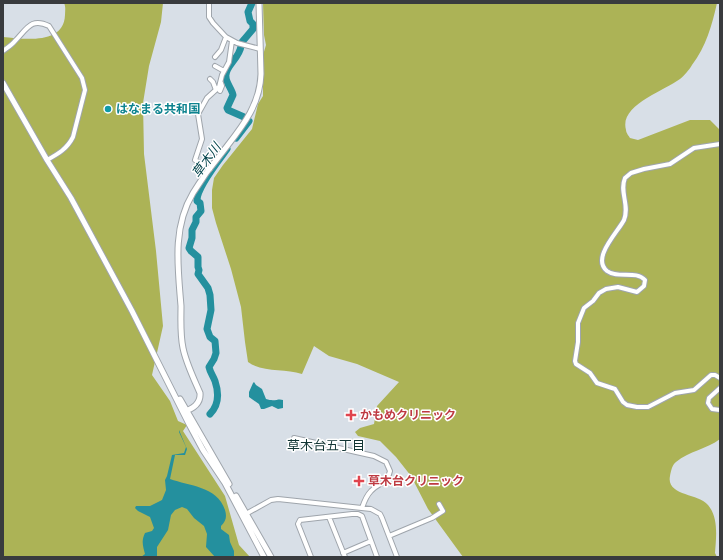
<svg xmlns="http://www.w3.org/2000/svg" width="723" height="560" font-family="Roboto,'Noto Sans JP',sans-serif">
<rect width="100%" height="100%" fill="#d8dfe7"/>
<!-- forest -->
<path fill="#acb356" d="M 64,3 L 163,3 L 161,22 L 149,66 L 143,103 L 144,154 L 156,251 L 163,326 L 152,375 L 170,401 L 178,421 L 187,425 L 183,431 L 225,496 L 239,545 L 250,557 L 3,557 L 3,37 C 24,39 64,45 65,15 C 65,11 66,7 64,3 Z
M 263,3 L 717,3 C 712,25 706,47 692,65 C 689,70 684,76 680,79 C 664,91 619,105 626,130 C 626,133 629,136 630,138 L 638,140 L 690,120 L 710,120 L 720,130 L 720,439 C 707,449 689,451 676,462 C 672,465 671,471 670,476 C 666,496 698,493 708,505 C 719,518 716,538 715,553 L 717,557 L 463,557 L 428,509 L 411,476 L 396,457 L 380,441 L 358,436 L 355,432 L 360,428 L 374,424 L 377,406 L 399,382 L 357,364 L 329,356 L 314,346 L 302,374 C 285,368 263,373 248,362 L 245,342 L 241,307 L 231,269 L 216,223 L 212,208 L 212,190 L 214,178 L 223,165 L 252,129 L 258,104 L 263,96 L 263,55 L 266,45 L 264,35 Z"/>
<!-- water -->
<path fill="#24909e" d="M 254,382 L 256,385 L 262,389 L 266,399 C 275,402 278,398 283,400 L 283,408 L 278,409 L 272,406 L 264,409 L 261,409 L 259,404 L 249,397 L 249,392 L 253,383 Z
M 179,430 L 187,449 L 185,455 L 175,455 L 170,479 C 189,486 217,486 225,510 C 227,517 226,521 221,526 L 221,529 L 229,535 L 230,542 L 234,551 L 234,557 L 215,557 L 206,547 L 207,534 L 204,526 L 194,518 L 187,509 L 182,507 L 175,510 L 171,515 L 168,530 L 157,547 L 157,557 L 141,557 L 145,554 C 143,546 141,541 145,533 L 152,531 L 154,528 L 150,517 L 138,511 L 135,508 L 136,506 L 150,506 L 162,500 L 166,490 L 165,480 L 167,476 L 172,455 L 184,453 L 186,447 L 179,432 Z"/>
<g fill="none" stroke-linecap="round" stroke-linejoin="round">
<!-- river -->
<path stroke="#24909e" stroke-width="7" d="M 242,42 L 253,29 L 253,24 L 250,21 L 248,12 L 252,3
M 241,46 C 240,58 224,67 226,77 C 226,83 232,89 233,95 L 227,108 L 228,110 L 244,117
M 236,138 L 249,121
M 210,414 C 219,405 219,393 215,381 C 213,376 210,372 209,367 L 214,359 L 216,353 L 215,341 L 210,337 L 207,329 L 211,310 L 210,295 L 208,288 L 198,274 L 199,270 L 198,267 L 198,257 L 191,251 L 189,248 L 192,238 L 192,230 L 196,222 L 196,217 L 201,211 L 200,203 L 197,201 C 196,188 219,160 227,149"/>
<!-- minor casing -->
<g stroke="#9fa5ac" stroke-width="6">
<path id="minor" d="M 209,3 L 209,17 L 213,23 L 226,37 L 237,43 L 260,49
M 3,51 C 7,48 12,45 15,41 C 27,29 31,17 49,26 L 82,78 L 85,90 L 73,137 C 67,149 58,154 47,160
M 215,57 L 221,50 L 226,37
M 215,66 L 224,71
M 210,79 L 213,82 L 216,90
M 220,91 L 222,86 L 221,83
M 720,144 L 694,148 L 670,164 L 644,169 L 631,173 L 625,178 C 619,192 630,205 624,220 C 618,232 591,258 607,271 C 618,279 636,270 645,280 L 644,286 L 637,292 L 618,287 L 606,289 L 599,293 L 593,301 L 584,308 L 578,323 L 578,342 L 575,361 L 576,364 L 590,373 L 597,383 L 615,389 L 623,402 L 627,405 L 637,407 L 648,407 L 675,393 L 694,390 L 711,375 L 715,375 L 720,378
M 210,169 L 195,160 L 202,139 L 198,114 L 207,98 L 219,87 L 222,75 L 229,62 L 232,41
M 720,388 L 709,398 L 708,403 L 712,409 L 720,410
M 294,438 L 374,456 L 386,462 L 390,471 C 387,485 379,482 371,491 C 367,495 364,502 362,508
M 244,515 L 271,500 L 278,499 L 371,509 L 380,514 L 382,518 L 397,557
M 329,517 L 345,557
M 389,536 L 432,518 L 443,511 L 439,504
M 343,553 L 371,541
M 311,557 L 298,524 L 300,520 L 352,514 L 358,514 L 362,516 L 377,557"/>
</g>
<!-- tertiary casing -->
<g stroke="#9fa5ac" stroke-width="7">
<path id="tertiary" d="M 3,83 L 47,160 L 71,198 L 132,311 L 189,424 L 203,450 L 225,483 L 264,557
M 180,399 L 229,484
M 183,412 C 193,409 201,404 200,393 C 194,379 186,363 183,348 C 180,334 181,320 181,306 C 178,268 172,228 193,193 C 201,180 211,166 221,154 C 240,129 260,107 261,74 L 259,3
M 236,496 L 271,557"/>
</g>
<!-- minor -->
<use href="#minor" stroke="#fff" stroke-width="4"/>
<!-- tertiary -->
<use href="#tertiary" stroke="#fff" stroke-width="5"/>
</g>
<!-- markers -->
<circle fill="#0f9aa8" stroke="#fff" stroke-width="1.5" cx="108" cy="109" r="4"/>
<g fill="#e0444e" stroke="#fff" stroke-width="1.5">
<path d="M349 409h4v4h4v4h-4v4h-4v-4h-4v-4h4z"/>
<path d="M357 475h4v4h4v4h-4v4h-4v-4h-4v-4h4z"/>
</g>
<g text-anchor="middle" stroke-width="3" stroke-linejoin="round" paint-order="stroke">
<!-- culture labels -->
<g font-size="12" font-weight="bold" fill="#0d838f" stroke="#fff" text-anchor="start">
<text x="116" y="113">はなまる共和国</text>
</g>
<!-- health labels -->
<g font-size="12" font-weight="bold" fill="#be3a42" stroke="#fff" text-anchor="start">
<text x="360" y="419">かもめクリニック</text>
<text x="368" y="485">草木台クリニック</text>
</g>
<!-- water labels -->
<g font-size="13" font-style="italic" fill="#02434b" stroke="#fff">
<text transform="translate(206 160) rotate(-54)" y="5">草木川</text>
</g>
<!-- neighbourhood labels -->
<g font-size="13" fill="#133635" stroke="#fff">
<text x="326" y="450">草木台五丁目</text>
</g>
</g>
<!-- border -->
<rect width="723" height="560" fill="none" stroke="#393b3e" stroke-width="8"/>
</svg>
